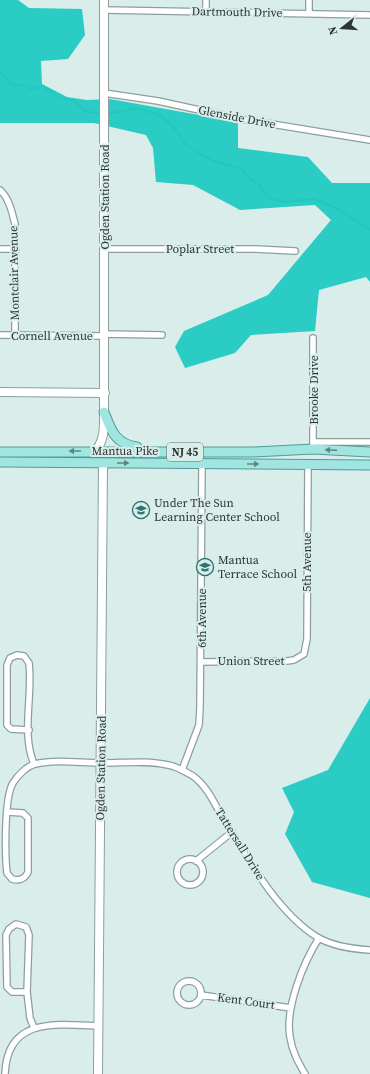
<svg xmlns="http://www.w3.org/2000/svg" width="370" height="1074" font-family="'Source Serif 4',serif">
<rect width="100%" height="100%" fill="#d9edeb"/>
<!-- forest -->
<path fill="#2accc3" d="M 0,0 L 18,0 L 29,8 L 82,9 L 85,35 L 68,59 L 41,61 L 42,84 L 67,97 L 87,100 L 110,99 L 238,122 L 238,148 L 308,157 L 332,183 L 370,183 L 370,282 L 366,277 L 319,290 L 315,331 L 251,335 L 235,353 L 185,368 L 175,347 L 184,331 L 268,295 L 331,220 L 315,205 L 240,210 L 193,185 L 156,182 L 153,148 L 146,135 L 94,123 L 0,123 Z
M 370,698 L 370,898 L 312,882 L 285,834 L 294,812 L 282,788 L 328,770 Z"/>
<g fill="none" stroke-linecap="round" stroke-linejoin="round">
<!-- stream -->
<path stroke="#21c8bf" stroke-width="2" d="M 0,72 L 11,84 L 26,86 L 32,89 L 43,86 L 58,97 L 74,101 L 86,112 L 102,113
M 107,113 L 120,112 L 135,108 L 158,114 L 173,126 L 186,145 L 213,161 L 241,168 L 249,178 L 259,185 L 267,197 L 284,202 L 313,199 L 319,201 L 338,209 L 370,230"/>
<!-- street casing -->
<g stroke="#8c9f9d" stroke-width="8">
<path id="street" d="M 206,0 L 206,11
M 104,10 L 370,15
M 309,14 L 309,0
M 104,93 L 158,101 L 241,119 L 370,140
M 0,190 C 9,198 12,212 15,224 L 15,335
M 0,249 L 16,249
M 105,249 L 255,249 L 295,251
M 104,334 L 162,335
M 0,335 L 104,336
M 314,442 L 370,442
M 313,449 L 313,338
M 202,662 L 287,661 L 294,660 L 304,654 L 307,639 L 308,464
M 29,730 L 11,729 L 7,725 L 7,665 L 10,658 L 17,655 L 24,656 L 29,663 C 33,696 21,733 34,764
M 182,770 L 199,725 L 200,707 L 202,463
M 7,812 L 23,813 L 28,818 L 28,872 C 25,879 19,881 12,879 L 7,873 C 5,856 4,797 13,783 C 17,776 27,766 35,764 C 57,759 80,763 102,763 C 124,763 147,760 168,765 C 176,766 186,772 193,776 C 208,787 215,805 224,820 C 248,859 278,913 317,937 C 332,946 353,949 370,950
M177 872a13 13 0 1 1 26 0a13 13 0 1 1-26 0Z
M 196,861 L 232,832
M 16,924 L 26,927 L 29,935 L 27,992 L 12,992 L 7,987 L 6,935 L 9,929 Z
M177 993a12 12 0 1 1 24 0a12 12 0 1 1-24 0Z
M 27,992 L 30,1018 L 34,1028
M 201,995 L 291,1008
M 5,1074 C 7,1017 56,1024 98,1026
M 305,1074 C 298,1062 292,1051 290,1037 C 285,1008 303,963 319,938"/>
</g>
<!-- secondary casing -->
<g stroke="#8c9f9d" stroke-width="10">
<path id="secondary" d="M 0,392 L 105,393
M 96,451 C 105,438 104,427 104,412 L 104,0
M 98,1074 L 103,463"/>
</g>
<!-- primary casing -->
<g stroke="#4f9c96" stroke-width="11">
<path id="primary" d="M 104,412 C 111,430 115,444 137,447
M 0,452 L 252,452 L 313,449 L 370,452
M 0,462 L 370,465"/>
</g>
<!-- street -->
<use href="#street" stroke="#fff" stroke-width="5.5"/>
<!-- secondary -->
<use href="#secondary" stroke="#fff" stroke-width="8"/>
<!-- primary -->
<use href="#primary" stroke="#a0e5e0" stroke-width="9"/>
</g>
<!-- one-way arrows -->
<defs><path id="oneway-solid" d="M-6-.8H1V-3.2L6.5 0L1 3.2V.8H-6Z"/></defs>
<g fill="#618481">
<use href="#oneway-solid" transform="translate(331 450) rotate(-177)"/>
<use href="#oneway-solid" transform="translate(75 451) rotate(180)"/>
<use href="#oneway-solid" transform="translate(123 463)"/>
<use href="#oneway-solid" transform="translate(253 464)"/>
</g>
<!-- icons -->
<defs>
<g id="school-ring" transform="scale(0.9)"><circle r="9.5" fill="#d9edeb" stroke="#2c7570" stroke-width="1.5"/><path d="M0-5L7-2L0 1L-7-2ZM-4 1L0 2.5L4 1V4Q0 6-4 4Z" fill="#2c7570"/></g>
</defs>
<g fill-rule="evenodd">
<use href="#school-ring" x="141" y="510"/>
<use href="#school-ring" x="205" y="567"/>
</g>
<g text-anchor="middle" stroke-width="4" stroke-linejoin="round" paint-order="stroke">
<!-- shield labels -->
<rect fill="#d9edeb" stroke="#616c6b" stroke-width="1" x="167" y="443" width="36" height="18" rx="3"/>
<g font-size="11" font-weight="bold" fill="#2d3534">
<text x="185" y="456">NJ 45</text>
</g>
<!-- street labels -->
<g font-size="12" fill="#2d3534" stroke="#d9edeb">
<text transform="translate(237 12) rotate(1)" y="4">Dartmouth Drive</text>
<text transform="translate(237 117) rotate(11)" y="4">Glenside Drive</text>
<text transform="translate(105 197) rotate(-90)" y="4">Ogden Station Road</text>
<text x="200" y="253">Poplar Street</text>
<text transform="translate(14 273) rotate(-91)" y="4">Montclair Avenue</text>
<text x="52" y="340">Cornell Avenue</text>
<text transform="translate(314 390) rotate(-90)" y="4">Brooke Drive</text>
<text x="125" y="455">Mantua Pike</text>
<text transform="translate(307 562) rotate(-90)" y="4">5th Avenue</text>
<text transform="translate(202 618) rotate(-90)" y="4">6th Avenue</text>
<text x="251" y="665">Union Street</text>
<text transform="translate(101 768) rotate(-89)" y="4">Ogden Station Road</text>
<text transform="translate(240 844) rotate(58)" y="4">Tattersall Drive</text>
<text transform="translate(246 1001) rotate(8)" y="4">Kent Court</text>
</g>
<!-- poi labels -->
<g font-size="12" fill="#2d3534" stroke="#d9edeb" text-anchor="start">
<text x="154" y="507">Under The Sun<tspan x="154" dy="14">Learning Center School</tspan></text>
<text x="218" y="564">Mantua<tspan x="218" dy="14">Terrace School</tspan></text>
</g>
</g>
<!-- north arrow -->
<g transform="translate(342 28) rotate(253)" stroke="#d9edeb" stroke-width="3" paint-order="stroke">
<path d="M0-3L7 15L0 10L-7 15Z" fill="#2d3534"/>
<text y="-6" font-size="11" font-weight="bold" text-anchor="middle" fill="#2d3534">N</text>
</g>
</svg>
